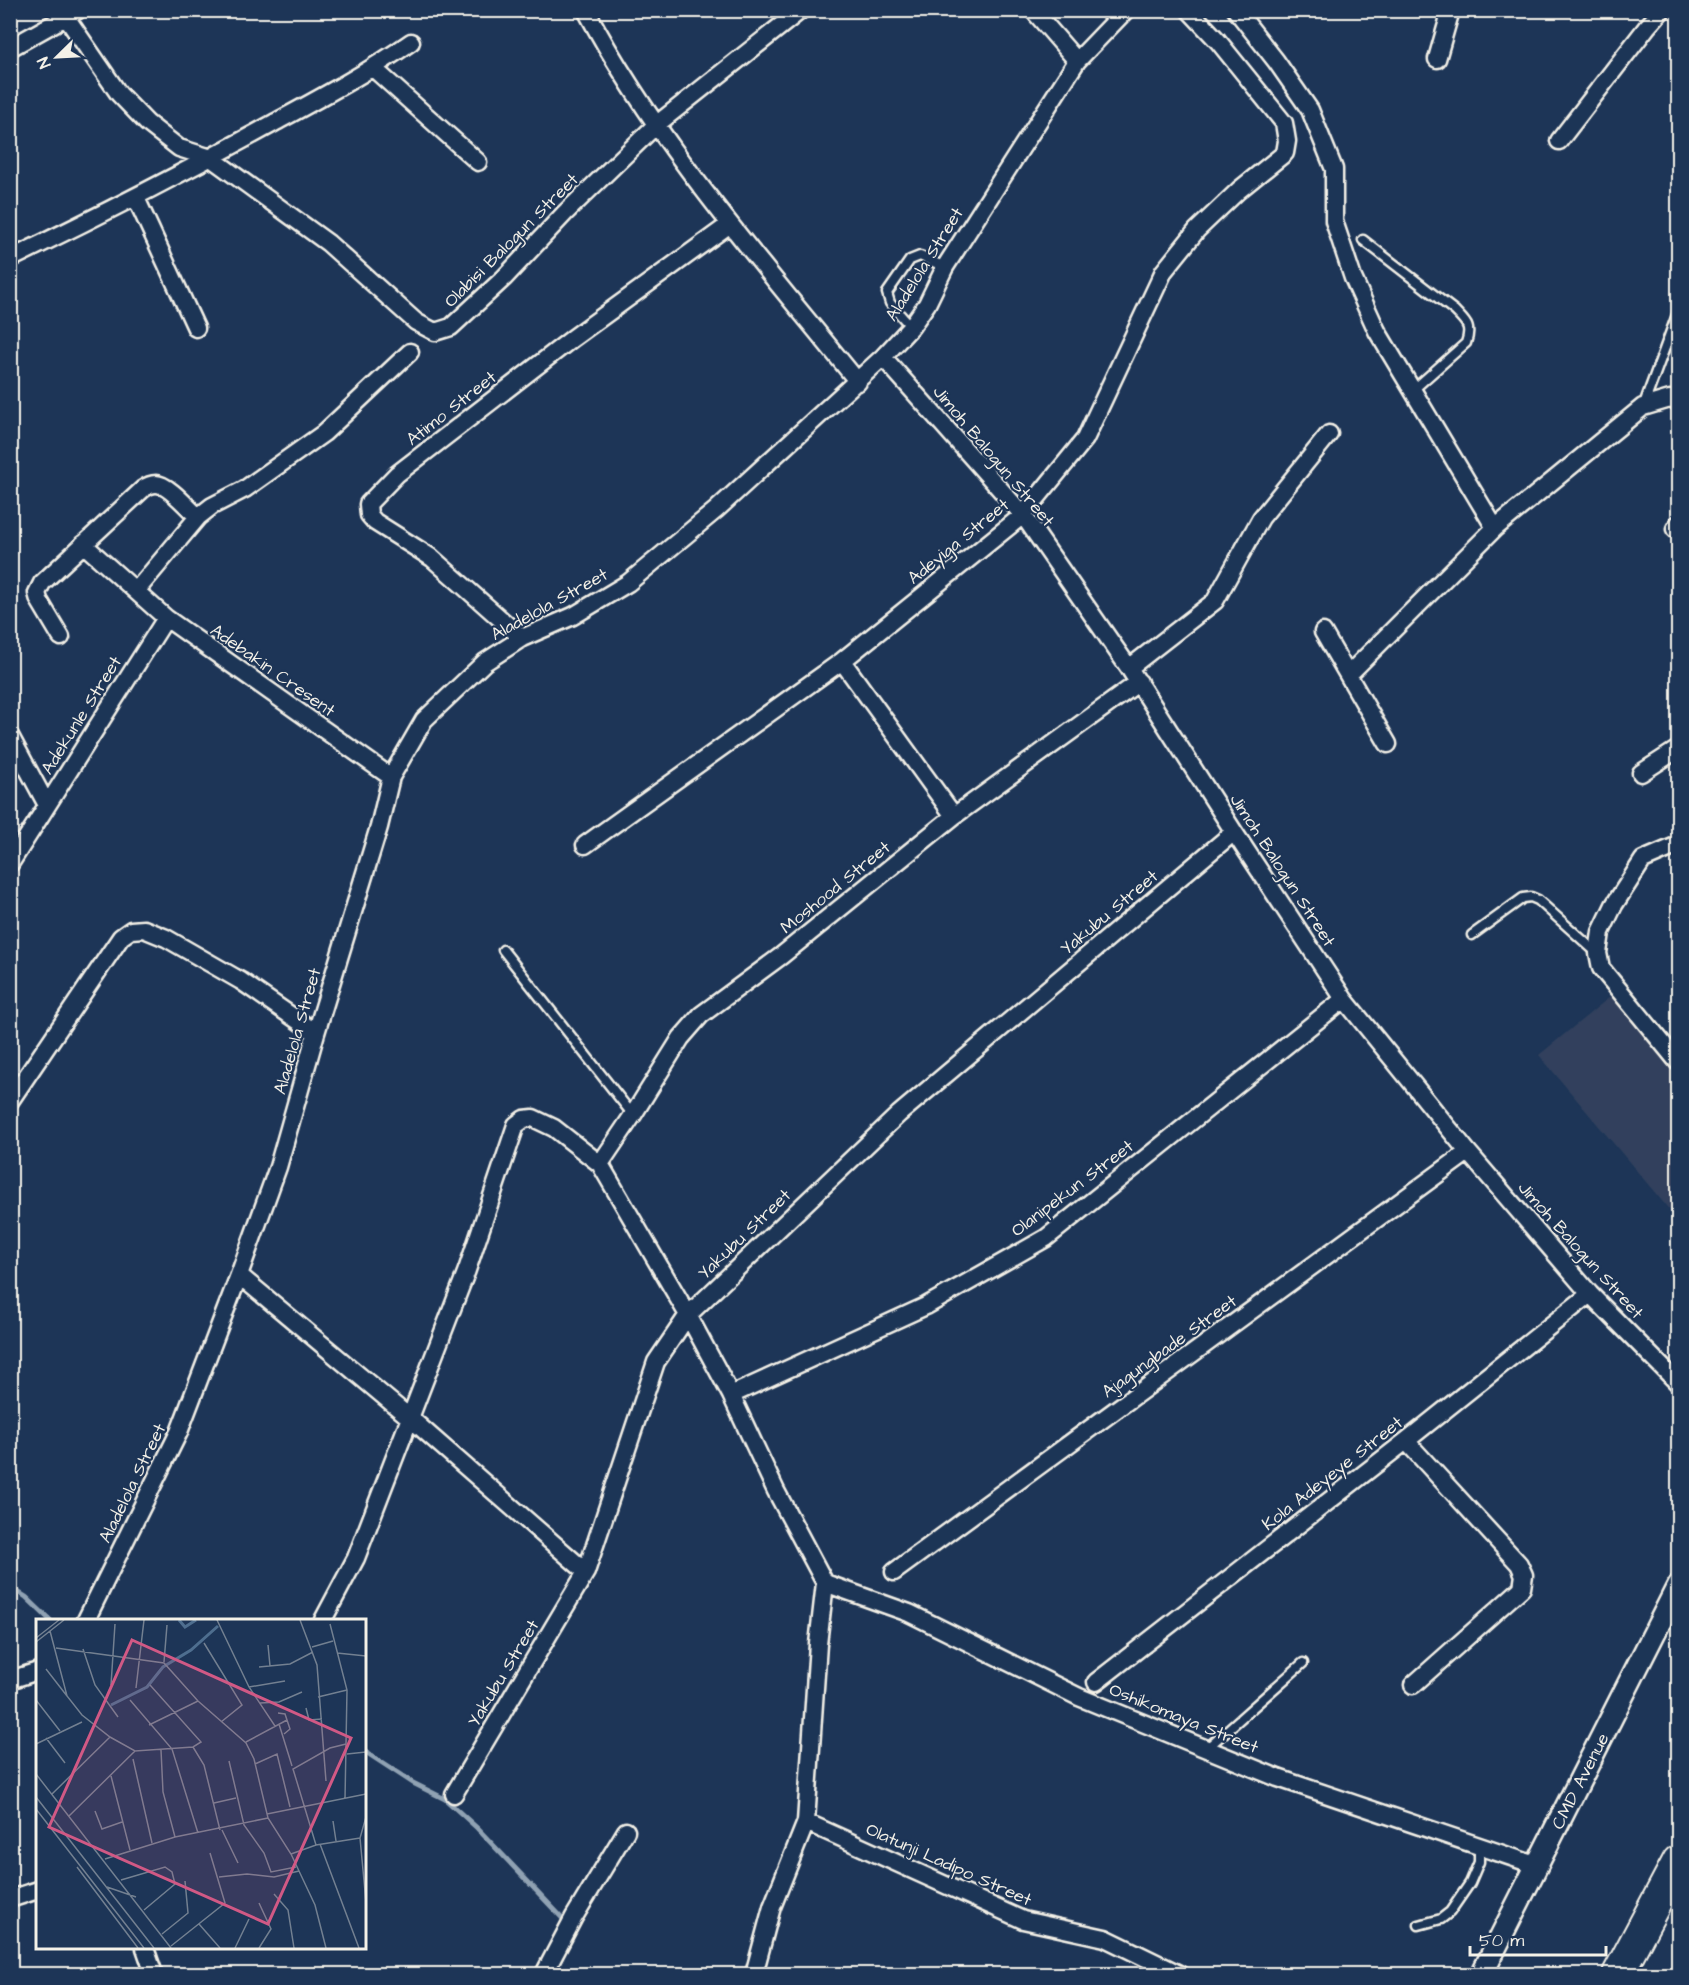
<svg xmlns="http://www.w3.org/2000/svg" width="1689" height="1985" font-family="'Architects Daughter',sans-serif">
<rect width="100%" height="100%" fill="#1d3557"/>
<filter id="ink" filterUnits="userSpaceOnUse"><feTurbulence type="fractalNoise" baseFrequency=".0167" numOctaves="2"/><feDisplacementMap in="SourceGraphic" scale="12" xChannelSelector="R" yChannelSelector="G"/><feConvolveMatrix kernelMatrix="1 2 1 2 8 2 1 2 1" color-interpolation-filters="sRGB"/></filter>
<g filter="url(#ink)">
<!-- built -->
<path fill="#31415d" d="M 1611,996 L 1678,1075 L 1678,1220 L 1539,1055 Z"/>
<g fill="none" stroke-linecap="round" stroke-linejoin="round">
<!-- stream -->
<path stroke="#90a2b3" stroke-width="5" d="M 10,1587 L 26,1597 L 50,1620
M 364,1751 L 413,1783 L 445,1799 L 477,1828 L 567,1923"/>
<!-- service casing -->
<g stroke="#f4f1e8" stroke-width="13">
<path id="service" d="M 1363,240 L 1455,311 C 1466,323 1472,326 1466,343 L 1413,390
M 911,327 L 890,303 L 887,293 L 910,260 L 920,256 L 945,267
M 1643,407 L 1678,312
M 1472,935 L 1523,898 L 1531,897 L 1538,900 L 1597,953
M 503,950 L 633,1115
M 1206,1749 L 1303,1663
M 1419,1925 L 1441,1919 L 1450,1912 L 1470,1883 L 1479,1862 L 1479,1847"/>
</g>
<!-- minor casing -->
<g stroke="#f4f1e8" stroke-width="21">
<path id="minor" d="M 586,10 C 658,146 762,263 858,382
M 1033,10 L 1077,61
M 1236,10 L 1276,61 L 1310,110 L 1334,169 L 1334,221 L 1353,278 L 1377,331 L 1495,528
M 66,17 L 119,94 L 147,123 L 179,148 L 211,158 L 328,243 L 416,322 L 435,332 L 451,327 L 504,278 L 565,213 L 656,125 L 801,10
M 10,48 L 78,10
M 1437,59 L 1451,10
M 373,68 L 478,162
M 1559,141 L 1647,27 L 1662,10
M 136,198 L 196,328
M 10,259 C 99,216 187,171 274,123 C 320,98 367,73 411,42
M 883,357 L 1023,515 L 1129,668 L 1234,832 L 1344,999 L 1468,1152 L 1590,1294 L 1678,1383
M 1675,529 L 1678,524
M 83,544 L 166,618 L 391,777
M 136,591 L 198,517 L 212,506 L 245,489 L 324,433 L 410,352
M 1323,632 L 1388,744
M 61,637 L 39,600 L 37,593 L 42,583 L 143,489 C 147,486 151,484 156,484 C 168,484 189,509 198,517
M 522,638 L 432,558 L 375,522 L 369,515 L 368,504 L 397,474 L 573,338 L 730,224
M 842,661 L 954,816
M 1129,668 L 1215,601 L 1261,518 L 1329,434
M 1348,675 L 1495,528 L 1643,407 L 1670,399 L 1678,401
M 10,736 L 47,805
M 1641,773 L 1678,749
M 585,845 L 842,661 L 1023,515 L 1085,439 L 1164,271 L 1197,230 L 1239,190 L 1285,153 L 1287,141 L 1284,123 L 1218,41 L 1189,10
M 1678,845 L 1643,860 L 1614,905 L 1601,932 L 1598,953 L 1601,968 L 1678,1062
M 10,864 L 166,618
M 10,1101 L 121,937 L 131,930 L 144,929 L 166,938 L 241,981 L 316,1033
M 600,1164 L 633,1115 L 681,1038 L 701,1015 L 781,956 L 954,816 L 1139,682
M 239,1275 L 410,1418 L 586,1572
M 731,1395 L 926,1306 L 1046,1238 L 1344,999
M 1406,1441 L 1519,1564 L 1524,1575 L 1522,1588 L 1413,1685
M 894,1572 L 1468,1152
M 825,1583 L 909,1613 L 1079,1697 L 1278,1778 L 1538,1866
M 86,1620 L 179,1432 L 239,1275 L 278,1167 L 316,1033 L 379,827 L 391,777 L 424,720 L 485,662 L 522,638 L 573,616 L 628,583 L 716,510 L 883,357 L 911,327 L 927,304 L 945,267 L 1077,61 L 1126,10
M 323,1620 L 356,1558 L 467,1270 L 516,1125 L 524,1119 L 533,1118 L 554,1128 L 600,1164 L 688,1315 L 731,1395 L 776,1491 L 825,1583 L 818,1644 L 806,1822 L 772,1907 L 754,1974
M 10,1680 L 38,1671
M 1096,1682 L 1406,1441 L 1590,1294
M 454,1794 L 586,1572 L 656,1362 L 688,1315 L 899,1114 L 1234,832
M 806,1822 L 1023,1920 L 1105,1938 L 1179,1974
M 10,1899 L 38,1890
M 145,1948 L 154,1974
M 544,1974 L 574,1917 L 626,1831"/>
</g>
<!-- tertiary casing -->
<g stroke="#f4f1e8" stroke-width="26">
<path id="tertiary" d="M 1482,1974 L 1678,1586"/>
</g>
<!-- motorway casing -->
<g stroke="#f4f1e8" stroke-width="34">
<path id="motorway" d="M 1618,1974 L 1678,1861"/>
</g>
<!-- service -->
<use href="#service" stroke="#1d3557" stroke-width="8"/>
<!-- minor -->
<use href="#minor" stroke="#1d3557" stroke-width="16"/>
<!-- tertiary -->
<use href="#tertiary" stroke="#1d3557" stroke-width="21"/>
<!-- motorway -->
<use href="#motorway" stroke="#1d3557" stroke-width="30"/>
</g>
</g>
<g text-anchor="middle" stroke-width="4.5" stroke-linejoin="round" paint-order="stroke">
<!-- street labels -->
<g font-size="18" fill="#f4f1e8" stroke="#1d3557">
<text transform="translate(511 240) rotate(-45)" y="6">Olabisi Balogun Street</text>
<text transform="translate(924 264) rotate(-58)" y="6">Aladelola Street</text>
<text transform="translate(451 408) rotate(-38)" y="6">Atimo Street</text>
<text transform="translate(994 456) rotate(50)" y="6">Jimoh Balogun Street</text>
<text transform="translate(958 541) rotate(-39)" y="6">Adeyiga Street</text>
<text transform="translate(549 604) rotate(-29)" y="6">Aladelola Street</text>
<text transform="translate(273 670) rotate(35)" y="6">Adebakin Cresent</text>
<text transform="translate(81 715) rotate(-58)" y="6">Adekunle Street</text>
<text transform="translate(1283 870) rotate(57)" y="6">Jimoh Balogun Street</text>
<text transform="translate(835 887) rotate(-39)" y="6">Moshood Street</text>
<text transform="translate(1109 912) rotate(-40)" y="6">Yakubu Street</text>
<text transform="translate(297 1031) rotate(-74)" y="6">Aladelola Street</text>
<text transform="translate(1072 1188) rotate(-37)" y="6">Olanipekun Street</text>
<text transform="translate(744 1234) rotate(-44)" y="6">Yakubu Street</text>
<text transform="translate(1581 1250) rotate(48)" y="6">Jimoh Balogun Street</text>
<text transform="translate(1169 1346) rotate(-36)" y="6">Ajagungbade Street</text>
<text transform="translate(1332 1473) rotate(-38)" y="6">Kola Adeyeye Street</text>
<text transform="translate(132 1483) rotate(-64)" y="6">Aladelola Street</text>
<text transform="translate(503 1673) rotate(-59)" y="6">Yakubu Street</text>
<text transform="translate(1184 1718) rotate(22)" y="6">Oshikomaya Street</text>
<text transform="translate(1580 1781) rotate(-63)" y="6">CMD Avenue</text>
<text transform="translate(949 1864) rotate(24)" y="6">Olatunji Ladipo Street</text>
</g>
</g>
<!-- overview -->
<g transform="translate(36 1619)">
<rect width="330" height="330" fill="#1d3557"/>
<path fill="none" stroke="#4e6e8f" stroke-width="3" d="M 143,1 L 149,8 L 160,1M 75,86 L 111,68 L 127,48 L 155,31 L 182,7"/>
<path fill="none" stroke="#738091" stroke-width="1.5" d="M 181,1 L 213,68 L 239,107M 264,1 L 281,46 L 290,162M 294,5 L 311,71 L 309,180M 14,12 L 31,77 L 46,96 L 74,118 L 99,132 L 157,128 L 165,123 L 114,66M 0,19 L 23,1M 0,23 L 28,1M 168,24 L 206,86 L 185,103M 232,26 L 234,47M 276,28 L 297,22M 20,29 L 128,44 L 162,82 L 210,124 L 218,140 L 232,199 L 255,235 L 279,286 L 290,329M 47,30 L 59,66 L 82,98M 301,34 L 330,37M 128,43 L 131,6M 223,48 L 254,45 L 277,33M 10,50 L 31,77M 75,66 L 79,5M 213,68 L 249,62M 100,69 L 108,1M 282,78 L 311,71M 0,81 L 24,112M 94,81 L 136,130 L 162,214M 224,84 L 243,83 L 266,73M 270,89 L 273,101 L 286,100M 242,94 L 249,95 L 254,110 L 248,115M 243,105 L 256,147M 113,106 L 162,82M 10,119 L 29,144M 210,123 L 251,101M 0,125 L 46,103M 157,128 L 168,146 L 184,211M 125,131 L 127,173 L 139,218M 311,135 L 330,133M 97,140 L 116,224M 193,142 L 208,206 L 228,234 L 235,253 L 260,248M 219,145 L 241,135 L 254,188M 0,155 L 135,329M 75,157 L 94,231M 16,175 L 74,118M 0,178 L 118,329M 178,184 L 200,179M 0,190 L 108,329M 59,192 L 66,210 L 86,203M 231,195 L 330,175M 33,197 L 99,132M 330,198 L 324,219 L 330,283M 297,202 L 300,222M 186,211 L 202,244M 284,225 L 323,329M 280,226 L 257,150 L 294,129 L 310,125M 255,235 L 280,226 L 324,219M 69,240 L 139,218 L 232,199M 41,248 L 102,329M 183,258 L 211,255 L 238,258 L 263,252M 85,261 L 129,248 L 136,253 L 139,265 L 108,291M 71,268 L 100,278M 238,275 L 252,291 L 258,329M 223,284 L 235,310 L 223,329M 163,305 L 184,329M 126,315 L 152,294 L 149,262M 135,327 L 189,284 L 174,234M 199,329 L 213,300"/>
<path fill="#d15985" fill-opacity="0.15" stroke="#d15985" stroke-width="3" d="M 96,21 L 315,119 L 232,305 L 13,208 Z"/>
<rect width="330" height="330" fill="none" stroke="#f4f1e8" stroke-width="3"/>
</g>
<!-- margin -->
<rect width="1689" height="1985" fill="none" stroke="#1d3557" stroke-width="36"/>
<rect x="18" y="18" width="1653" height="1949" fill="none" stroke="#f4f1e8" stroke-width="2" filter="url(#ink)"/>
<!-- north arrow -->
<g transform="translate(57 57) rotate(246)" stroke="#1d3557" stroke-width="4.5" paint-order="stroke">
<path d="M0-4.5L10 22L0 15L-10 22Z" fill="#f4f1e8"/>
<text y="-9" font-size="16" font-weight="bold" text-anchor="middle" fill="#f4f1e8">N</text>
</g>
<!-- scale -->
<path d="M1470 1946v9h136v-9" fill="none" stroke="#f4f1e8" stroke-width="3"/>
<text x="1479" y="1946" font-size="18" fill="#f4f1e8" stroke="#1d3557" stroke-width="4.5" paint-order="stroke">50 m</text>
</svg>
